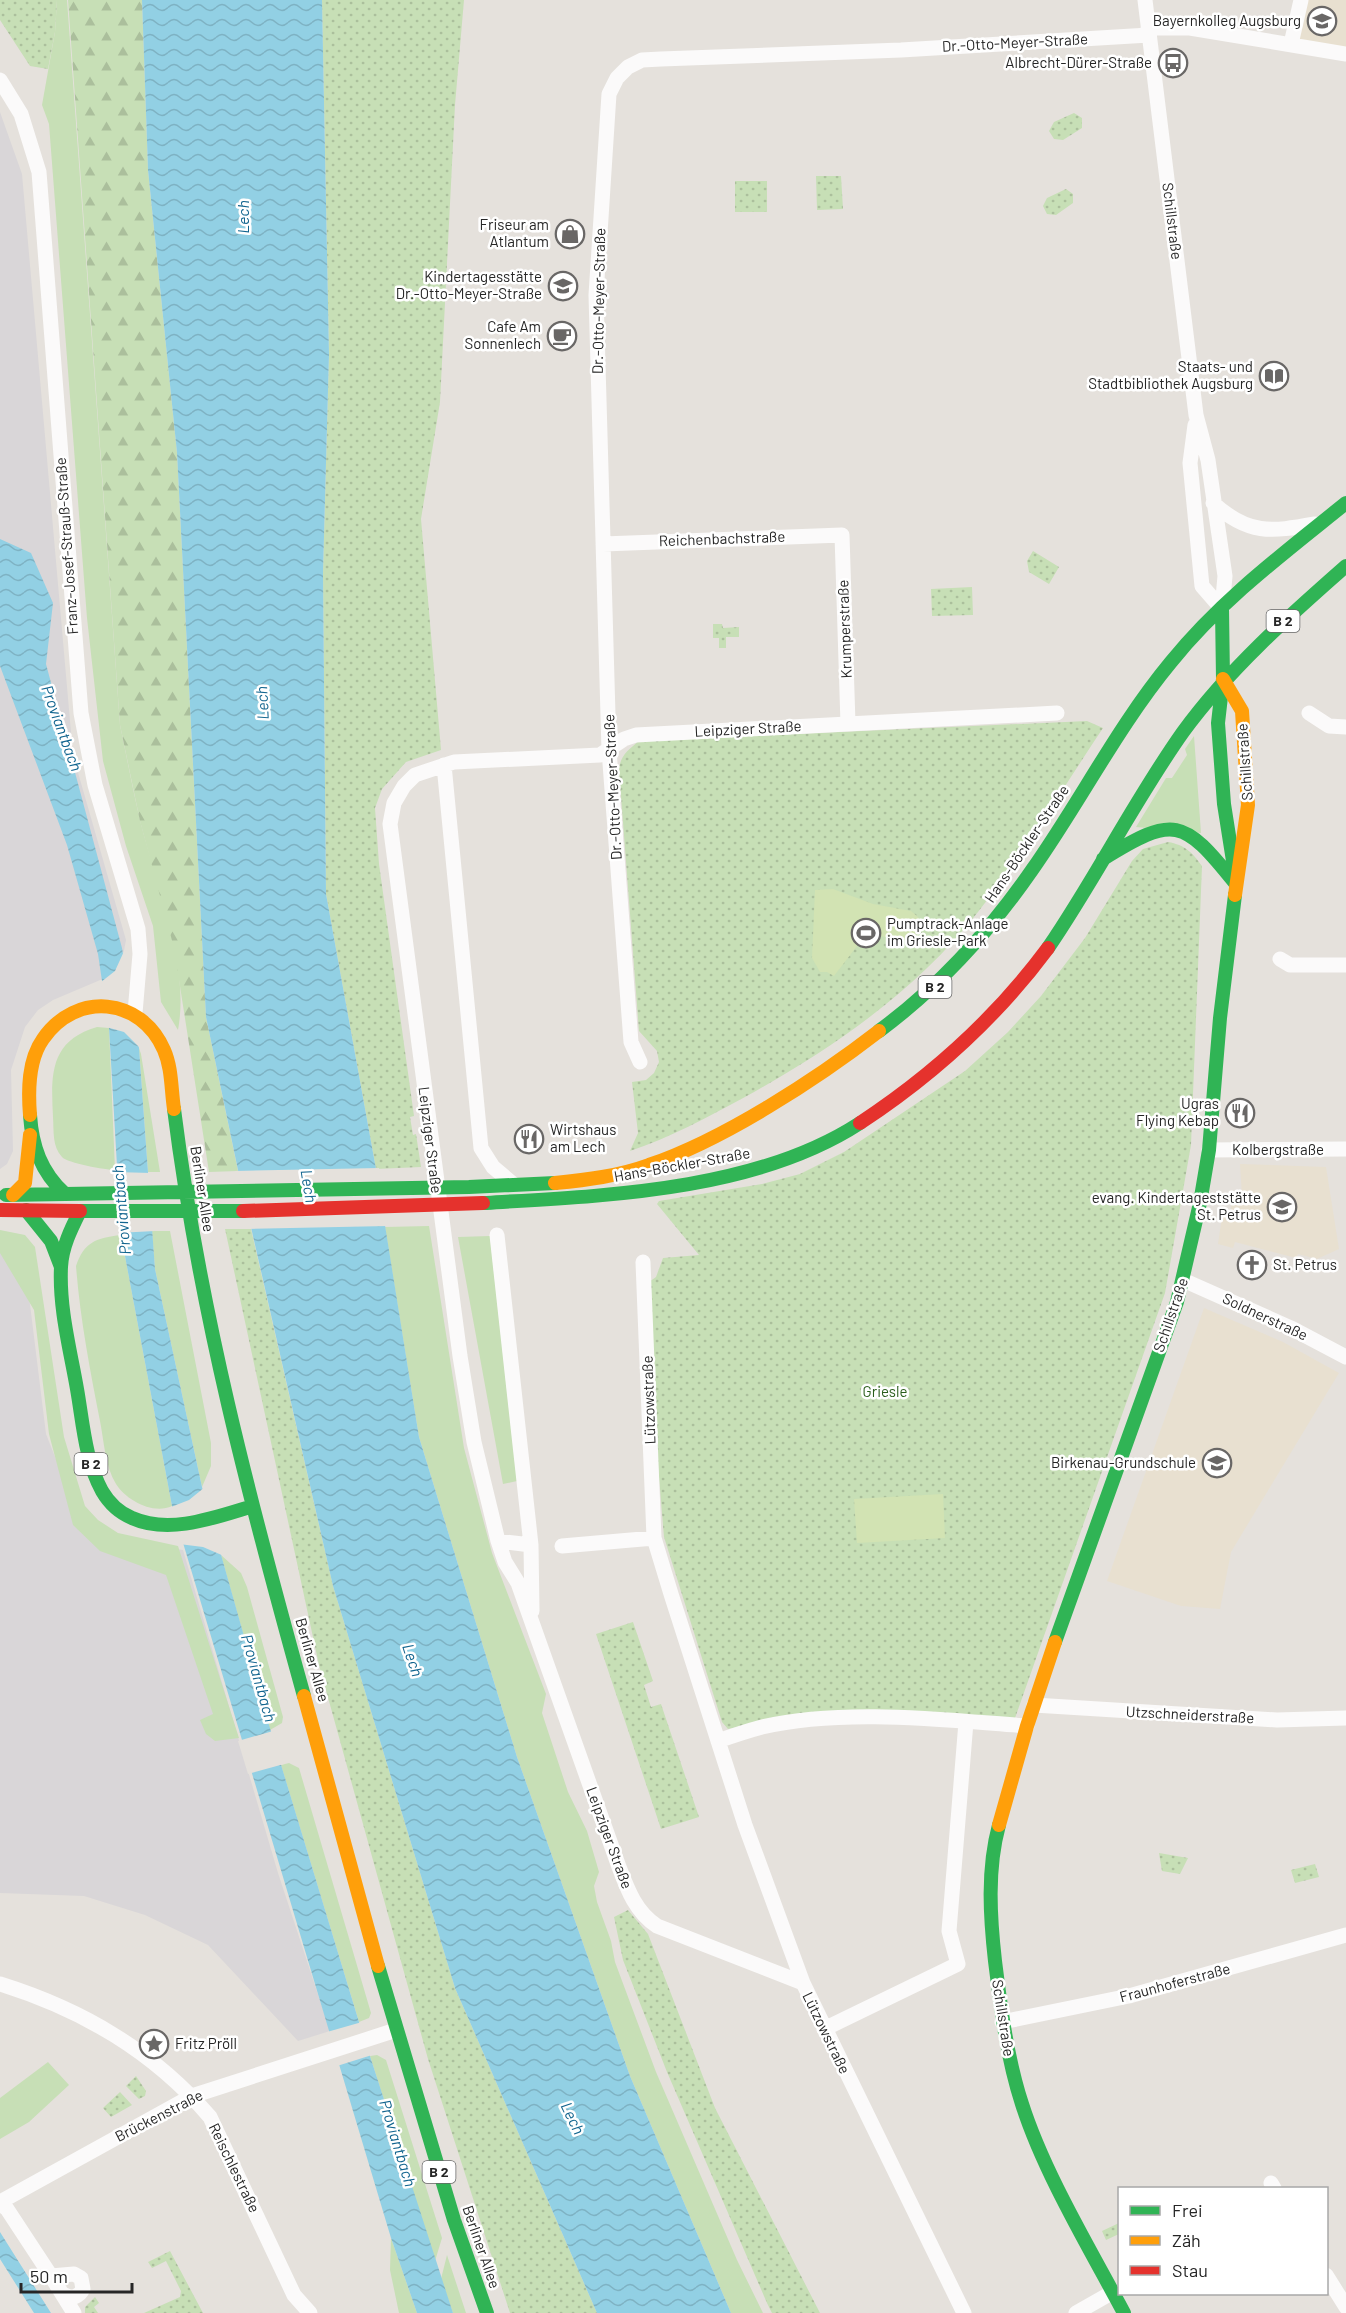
<svg xmlns="http://www.w3.org/2000/svg" width="1346" height="2313" font-family="Barlow,sans-serif">
<defs>
<pattern id="forest-firs" width="22" height="20" patternUnits="userSpaceOnUse" patternTransform="scale(1.5)"><rect width="22" height="20" fill="#c7dfb6"/><path d="M5 1l3.5 6h-7zM16 11l3.5 6h-7z" fill="#abbf9c"/></pattern>
<pattern id="park-dots" width="8" height="8" patternUnits="userSpaceOnUse" patternTransform="scale(1.5)"><rect width="8" height="8" fill="#c7dfb6"/><path d="M2 2h.1M6 6h.1" fill="none" stroke="#abbf9c" stroke-width="1.8" stroke-linecap="round"/></pattern>
<pattern id="water-waves" width="16" height="10" patternUnits="userSpaceOnUse" patternTransform="scale(1.5)"><rect width="16" height="10" fill="#92d0e4"/><path d="M0 5q4-4 8 0t8 0" fill="none" stroke="#7eb2c3"/></pattern>
</defs>
<rect width="100%" height="100%" fill="#e5e1dc"/>
<!-- industrial -->
<path fill="#d9d6d8" d="M 0,112 L 22,174 L 73,755 L 126,940 L 123,956 L 105,978 L 53,1000 L 38,1010 L 25,1027 L 11,1070 L 13,1151 L 7,1164 L 0,1169 Z
M 0,1246 L 25,1264 L 46,1434 L 76,1510 L 113,1540 L 183,1550 L 278,1873 L 330,2031 L 298,2041 L 208,1945 L 145,1915 L 84,1896 L 0,1893 Z"/>
<!-- education -->
<path fill="#e8e0d0" d="M 1304,0 L 1346,0 L 1346,51 L 1294,41 Z
M 1240,1164 L 1326,1167 L 1339,1249 L 1317,1259 L 1298,1254 L 1296,1258 L 1235,1242 L 1233,1248 L 1218,1244 L 1222,1217 L 1231,1217 L 1231,1197 L 1242,1196 Z
M 1204,1308 L 1283,1342 L 1339,1373 L 1231,1552 L 1220,1609 L 1181,1606 L 1107,1581 Z"/>
<!-- grass -->
<path fill="#c7dfb6" d="M 57,0 L 67,0 L 120,725 C 127,758 133,791 141,824 C 157,887 190,965 178,1030 L 161,1002 L 153,926 L 126,846 L 103,761 L 87,618 L 49,124 L 42,105 L 55,32 Z
M 1194,736 L 1201,833 L 1136,827 L 1166,778 L 1172,778 L 1187,755 L 1185,749 Z
M 97,1027 L 109,1028 L 115,1170 C 106,1170 67,1163 62,1157 C 52,1146 54,1132 53,1117 C 51,1076 49,1041 97,1027 Z
M 139,1048 L 141,1054 L 160,1172 L 148,1172 Z
M 429,1226 L 464,1448 L 492,1553 L 546,1694 L 542,1713 L 568,1792 L 587,1831 L 599,1872 L 594,1886 L 597,1902 L 611,1941 L 615,1962 L 656,2072 L 737,2260 L 763,2313 L 731,2313 L 630,2076 L 517,1757 L 419,1437 L 385,1227 Z
M 0,1230 L 25,1235 L 35,1247 L 64,1437 L 85,1506 L 98,1520 L 118,1533 L 178,1546 L 239,1738 L 215,1741 L 206,1734 L 200,1720 L 213,1714 L 166,1575 L 100,1551 L 73,1525 L 49,1434 L 34,1310 L 0,1253 Z
M 152,1231 L 170,1231 L 211,1443 L 211,1466 L 202,1487 L 155,1269 Z
M 121,1235 L 172,1506 C 153,1515 126,1500 116,1484 C 105,1466 104,1441 100,1421 C 90,1370 80,1318 76,1266 C 84,1242 96,1238 121,1235 Z
M 490,1236 L 517,1481 L 503,1484 L 458,1237 Z
M 221,1555 L 241,1573 L 247,1587 L 283,1717 L 282,1723 L 270,1730 Z
M 289,1763 L 299,1768 L 371,2013 L 369,2018 L 359,2022 L 281,1765 Z
M 377,2055 L 386,2060 L 442,2238 L 435,2261 L 370,2056 Z
M 48,2062 L 69,2085 L 29,2122 L 0,2139 L 0,2098 Z
M 391,2238 L 417,2313 L 399,2313 L 390,2270 Z
M 447,2255 L 466,2313 L 453,2313 L 441,2279 Z"/>
<!-- forest -->
<path fill="url(#forest-firs)" d="M 68,0 L 142,0 L 148,170 L 177,453 L 206,1017 L 238,1171 L 209,1172 L 174,948 L 140,821 L 120,725 Z"/>
<!-- park -->
<path fill="url(#park-dots)" d="M 0,0 L 57,0 L 55,32 L 48,69 L 30,66 L 0,20 Z
M 322,0 L 464,0 L 455,105 L 440,402 L 421,519 L 441,750 L 406,762 L 382,789 L 375,808 L 379,864 L 414,1116 L 410,1117 L 413,1135 L 416,1134 L 421,1167 L 376,1169 L 326,894 L 323,573 L 329,354 Z
M 1074,113 L 1082,118 L 1082,128 L 1063,140 L 1054,139 L 1049,131 L 1054,122 Z
M 816,176 L 841,176 L 843,209 L 817,210 Z
M 735,181 L 767,181 L 767,212 L 735,212 Z
M 1066,189 L 1073,194 L 1073,203 L 1056,215 L 1047,214 L 1043,206 L 1047,198 Z
M 1033,551 L 1059,567 L 1049,584 L 1029,572 L 1027,561 Z
M 972,587 L 973,615 L 932,616 L 931,589 Z
M 713,624 L 722,624 L 723,628 L 739,627 L 739,637 L 726,637 L 726,648 L 719,648 L 719,638 L 713,638 Z
M 1087,721 L 1103,728 C 1063,788 1022,856 978,912 C 915,992 833,1048 745,1097 C 708,1117 669,1138 630,1151 L 638,1133 L 632,1082 L 646,1080 L 654,1073 L 659,1062 L 657,1051 L 639,1031 L 619,770 C 620,756 628,750 639,741 Z
M 1168,842 C 1185,845 1192,852 1202,866 L 1191,1145 L 1165,1293 L 1015,1718 L 916,1712 L 752,1724 L 728,1729 L 722,1722 L 664,1537 L 657,1453 L 649,1282 L 656,1277 L 663,1258 L 699,1255 L 657,1204 L 659,1201 L 762,1184 L 800,1174 L 844,1152 L 965,1071 L 1008,1032 L 1041,996 L 1085,938 L 1132,861 L 1143,849 Z
M 225,1229 L 251,1229 L 333,1586 L 455,1988 L 597,2313 L 510,2313 L 428,2059 L 319,1665 Z
M 633,1622 L 653,1681 L 644,1685 L 651,1707 L 661,1704 L 699,1817 L 661,1829 L 596,1634 Z
M 1159,1853 L 1188,1858 L 1180,1874 L 1162,1871 Z
M 1315,1864 L 1319,1877 L 1295,1883 L 1291,1870 Z
M 628,1910 L 648,1934 L 715,2108 L 820,2313 L 772,2313 L 767,2303 L 667,2072 L 623,1960 L 614,1917 Z
M 136,2076 L 146,2091 L 145,2096 L 139,2099 L 126,2086 Z
M 120,2092 L 132,2105 L 111,2117 L 103,2108 Z
M 1119,2223 L 1119,2234 L 1106,2240 L 1102,2231 Z
M 170,2251 L 203,2313 L 144,2313 L 180,2297 L 181,2291 L 166,2261 L 152,2268 L 148,2262 Z
M 95,2297 L 99,2303 L 94,2307 L 98,2313 L 85,2313 L 85,2307 Z"/>
<!-- pitch -->
<path fill="#d2e3b3" d="M 833,889 L 873,904 L 911,911 L 918,917 L 921,926 C 911,949 887,936 867,933 L 834,976 L 827,972 L 820,972 L 812,958 L 815,890 Z
M 943,1494 L 945,1538 L 857,1543 L 854,1499 Z"/>
<!-- water -->
<path fill="url(#water-waves)" d="M 142,0 L 322,0 L 329,354 L 323,573 L 326,894 L 376,1169 L 419,1437 L 517,1757 L 630,2076 L 731,2313 L 597,2313 L 455,1988 L 333,1586 L 239,1175 L 206,1017 L 177,453 L 148,170 Z
M 0,539 L 31,553 L 53,603 L 46,664 L 122,948 L 139,1048 L 155,1269 L 202,1487 L 269,1725 L 359,2022 L 453,2313 L 417,2313 L 391,2238 L 172,1506 L 121,1235 L 109,1028 L 98,954 L 67,845 L 0,666 Z
M 0,2232 L 51,2313 L 34,2313 L 0,2259 Z"/>
<!-- pier -->
<path fill="#e5e1dc" d="M 125,949 L 142,1047 L 140,1048 L 124,1032 L 106,1027 L 104,1010 L 101,982 L 115,971 Z
M 379,1168 L 388,1226 L 248,1229 L 235,1171 Z
M 115,1172 L 151,1173 L 155,1231 L 117,1233 Z
M 205,1487 L 224,1556 L 203,1547 L 179,1544 L 171,1507 L 189,1500 Z
M 273,1731 L 284,1764 L 248,1774 L 238,1741 Z
M 362,2022 L 372,2055 L 337,2066 L 327,2032 Z"/>
<g fill="none" stroke-linecap="round" stroke-linejoin="round">
<!-- street -->
<path stroke="#fbfafa" stroke-width="15" d="M 1145,0 L 1196,415 L 1208,460 L 1225,576 L 1222,609
M 1148,28 L 1190,28 L 1346,54
M 1291,44 L 1301,0
M 0,80 L 21,114 L 39,172 L 81,713 L 95,785 L 138,929 L 140,954 L 135,1013
M 1195,425 L 1190,463 L 1202,586 L 1222,609
M 1213,503 C 1248,535 1271,532 1315,524
M 603,544 L 842,535 L 848,724
M 1309,713 L 1329,726 L 1346,727
M 444,765 L 481,1148 L 493,1167 L 513,1184
M 1280,959 L 1290,965 L 1346,965
M 640,1062 L 631,1042 L 609,750 L 596,295 L 609,94 L 617,78 L 628,67 L 642,60 L 661,59 L 901,50 L 1149,35
M 1209,1150 L 1346,1149
M 497,1235 L 531,1545 L 532,1611
M 643,1262 L 654,1538 L 671,1594 L 745,1825 L 803,1983 L 964,2313
M 1183,1280 L 1291,1328 L 1346,1357
M 498,1541 L 531,1545
M 562,1546 L 654,1538
M 1034,1705 L 1277,1720 L 1346,1718
M 718,1741 C 732,1736 747,1731 762,1727 C 843,1708 944,1720 1027,1726
M 803,1983 L 657,1926 C 636,1912 628,1891 619,1867 L 518,1583 L 505,1562 L 498,1541 L 474,1442 L 460,1356 L 390,824 L 394,803 L 404,786 L 415,775 L 454,762 L 600,755 L 624,739 L 636,735 L 1057,713
M 0,1984 C 83,2010 153,2051 210,2117 L 294,2295 L 310,2313
M 1002,2022 L 1129,1996 L 1346,1935
M 824,2029 L 958,1964 L 949,1931 L 966,1722
M 1271,2183 L 1274,2188
M 0,2202 L 192,2096 L 396,2030
M 0,2203 L 7,2209 L 51,2276
M 1326,2275 L 1346,2307
M 65,2295 C 72,2299 79,2297 83,2289 L 81,2278 L 74,2274 L 51,2276 L 74,2313
M 1076,2313 L 1113,2292"/>
<!-- fast -->
<path stroke="#30b455" stroke-width="14" d="M 1222,609 L 1223,679 L 1218,723 L 1224,804 L 1233,861
M 1103,859 C 1174,815 1183,818 1235,883
M 1048,948 C 1096,878 1134,801 1183,732 C 1229,669 1288,617 1346,566
M 879,1031 C 940,986 989,932 1032,870 C 1080,802 1118,726 1171,662 C 1221,600 1284,553 1346,503
M 174,1109 C 199,1308 250,1502 304,1696
M 30,1115 C 32,1146 41,1172 65,1194 L 469,1187 L 555,1183
M 6,1195 L 65,1194
M 483,1203 C 605,1196 756,1191 860,1123
M 26,1210 L 51,1241 L 61,1267
M 243,1211 L 80,1211 C 71,1229 62,1247 61,1267 C 59,1308 70,1349 77,1389 C 83,1423 85,1460 102,1491 C 109,1503 120,1513 132,1518 C 170,1535 216,1517 253,1506
M 1055,1642 L 1177,1302 L 1200,1203 L 1209,1150 L 1220,1018 L 1235,895
M 999,1825 C 987,1869 990,1917 995,1961 C 1001,2009 1007,2058 1022,2104 C 1044,2173 1090,2249 1124,2313
M 378,1966 L 454,2220 L 487,2313"/>
<!-- slow -->
<path stroke="#ff9f0a" stroke-width="14" d="M 1223,679 L 1242,711 L 1248,805 L 1235,895
M 30,1115 C 28,1090 28,1060 43,1039 C 76,991 141,997 164,1050 C 172,1068 171,1089 174,1109
M 555,1183 C 586,1180 619,1176 649,1165 C 723,1140 817,1079 879,1031
M 13,1195 L 25,1183 L 30,1135
M 304,1696 L 378,1966
M 999,1825 L 1027,1726 L 1055,1642"/>
<!-- jam -->
<path stroke="#e5322d" stroke-width="14" d="M 860,1123 C 933,1075 996,1018 1048,948
M 0,1210 L 80,1211
M 243,1211 L 483,1203"/>
</g>
<!-- icons -->
<defs>
<g id="school-ring" transform="scale(1.5)"><circle r="9.5" fill="#fff" stroke="#696766" stroke-width="1.5"/><path d="M0-5L7-2L0 1L-7-2ZM-4 1L0 2.5L4 1V4Q0 6-4 4Z" fill="#696766"/></g>
<g id="bus-ring" transform="scale(1.5)"><circle r="9.5" fill="#fff" stroke="#696766" stroke-width="1.5"/><path d="M-5-6H5V4H4V6H2V4H-2V6H-4V4H-5ZM-3.5-4V0h7V-4ZM-3.5 1.2v1.5H-2V1.2ZM2 1.2v1.5H3.5V1.2Z" fill="#696766"/></g>
<g id="shop-ring" transform="scale(1.5)"><circle r="9.5" fill="#fff" stroke="#696766" stroke-width="1.5"/><path d="M-5-2.5h2.3a2.7 3.5 0 0 1 5.4 0H5L5.5 6h-11ZM-1.5-2.5h3a1.5 2.3 0 0 0-3 0Z" fill="#696766"/></g>
<g id="cafe-ring" transform="scale(1.5)"><circle r="9.5" fill="#fff" stroke="#696766" stroke-width="1.5"/><path d="M-5.5-4.5H6V0H3Q3 3.5 0 3.5H-2.5Q-5.5 3.5-5.5 0ZM3-3.2v2h1.7v-2ZM-6 4.5H4V6H-6Z" fill="#696766"/></g>
<g id="library-ring" transform="scale(1.5)"><circle r="9.5" fill="#fff" stroke="#696766" stroke-width="1.5"/><path d="M-6-4Q-3-5.5-.7-3.5V5Q-3 3-6 4ZM6-4Q3-5.5 .7-3.5V5Q3 3 6 4Z" fill="#696766"/></g>
<g id="stadium-ring" transform="scale(1.5)"><circle r="9.5" fill="#fff" stroke="#696766" stroke-width="1.5"/><path d="M0-5a6.5 5 0 1 0 0 10a6.5 5 0 1 0 0-10ZM-3.5-1.8h7v3.6h-7Z" fill="#696766"/></g>
<g id="restaurant-ring" transform="scale(1.5)"><circle r="9.5" fill="#fff" stroke="#696766" stroke-width="1.5"/><path d="M-5-6h1v4h1v-4h1v4h1v-4h1v5L-1.5 .5V6h-2V.5L-5-1ZM5-6V6H3V1.5H1.5Q1.5-4 5-6Z" fill="#696766"/></g>
<g id="church-ring" transform="scale(1.5)"><circle r="9.5" fill="#fff" stroke="#696766" stroke-width="1.5"/><path d="M-1.2-6h2.4v3.5h3.3v2.4h-3.3V6h-2.4V-.1h-3.3v-2.4h3.3Z" fill="#696766"/></g>
<g id="sight-ring" transform="scale(1.5)"><circle r="9.5" fill="#fff" stroke="#696766" stroke-width="1.5"/><path d="M0-6L1.8-2.2L6-1.7L2.9 1.2L3.7 5.4L0 3.3L-3.7 5.4L-2.9 1.2L-6-1.7L-1.8-2.2Z" fill="#696766"/></g>
</defs>
<g fill-rule="evenodd">
<use href="#school-ring" x="1322" y="21"/>
<use href="#bus-ring" x="1173" y="63"/>
<use href="#shop-ring" x="570" y="234"/>
<use href="#school-ring" x="563" y="286"/>
<use href="#cafe-ring" x="562" y="336"/>
<use href="#library-ring" x="1274" y="376"/>
<use href="#stadium-ring" x="866" y="933"/>
<use href="#restaurant-ring" x="1240" y="1113"/>
<use href="#restaurant-ring" x="529" y="1139"/>
<use href="#school-ring" x="1282" y="1207"/>
<use href="#church-ring" x="1252" y="1265"/>
<use href="#school-ring" x="1217" y="1463"/>
<use href="#sight-ring" x="154" y="2044"/>
</g>
<g text-anchor="middle" stroke-width="5" stroke-linejoin="round" paint-order="stroke">
<!-- shield labels -->
<g fill="#fff" stroke="#676767" stroke-width="1.5">
<rect x="1266.5" y="610" width="33" height="22" rx="4.5"/>
<rect x="918.5" y="976" width="33" height="22" rx="4.5"/>
<rect x="74.5" y="1453" width="33" height="22" rx="4.5"/>
<rect x="422.5" y="2161" width="33" height="22" rx="4.5"/>
</g>
<g font-size="14" font-weight="bold" fill="#262626">
<text x="1283" y="626">B 2</text>
<text x="935" y="992">B 2</text>
<text x="91" y="1469">B 2</text>
<text x="439" y="2177">B 2</text>
</g>
<!-- poi labels -->
<g font-size="15" fill="#262626" stroke="#fff" text-anchor="end">
<text x="1301" y="26">Bayernkolleg Augsburg</text>
<text x="1152" y="68">Albrecht-Dürer-Straße</text>
<text x="549" y="230">Friseur am<tspan x="549" dy="17">Atlantum</tspan></text>
<text x="542" y="282">Kindertagesstätte<tspan x="542" dy="17">Dr.-Otto-Meyer-Straße</tspan></text>
<text x="541" y="332">Cafe Am<tspan x="541" dy="17">Sonnenlech</tspan></text>
<text x="1253" y="372">Staats- und<tspan x="1253" dy="17">Stadtbibliothek Augsburg</tspan></text>
<text x="887" y="929" text-anchor="start">Pumptrack-Anlage<tspan x="887" dy="17">im Griesle-Park</tspan></text>
<text x="1219" y="1109">Ugras<tspan x="1219" dy="17">Flying Kebap</tspan></text>
<text x="550" y="1135" text-anchor="start">Wirtshaus<tspan x="550" dy="17">am Lech</tspan></text>
<text x="1261" y="1203">evang. Kindertageststätte<tspan x="1261" dy="17">St. Petrus</tspan></text>
<text x="1273" y="1270" text-anchor="start">St. Petrus</text>
<text x="1196" y="1468">Birkenau-Grundschule</text>
<text x="175" y="2049" text-anchor="start">Fritz Pröll</text>
</g>
<!-- street labels -->
<g font-size="15" fill="#262626" stroke="#fff">
<text transform="translate(1015 43) rotate(-3)" y="5">Dr.-Otto-Meyer-Straße</text>
<text transform="translate(1172 221) rotate(83)" y="5">Schillstraße</text>
<text transform="translate(599 301) rotate(-89)" y="5">Dr.-Otto-Meyer-Straße</text>
<text transform="translate(722 539) rotate(-2)" y="5">Reichenbachstraße</text>
<text transform="translate(67 546) rotate(-94)" y="5">Franz-Josef-Strauß-Straße</text>
<text transform="translate(845 629) rotate(-92)" y="5">Krumperstraße</text>
<text transform="translate(748 729) rotate(-3)" y="5">Leipziger Straße</text>
<text transform="translate(1245 762) rotate(-94)" y="5">Schillstraße</text>
<text transform="translate(613 787) rotate(-93)" y="5">Dr.-Otto-Meyer-Straße</text>
<text transform="translate(1027 844) rotate(-56)" y="5">Hans-Böckler-Straße</text>
<text transform="translate(430 1140) rotate(83)" y="5">Leipziger Straße</text>
<text x="1278" y="1155">Kolbergstraße</text>
<text transform="translate(682 1165) rotate(-10)" y="5">Hans-Böckler-Straße</text>
<text transform="translate(202 1189) rotate(81)" y="5">Berliner Allee</text>
<text transform="translate(1171 1315) rotate(-71)" y="5">Schillstraße</text>
<text transform="translate(1265 1317) rotate(25)" y="5">Soldnerstraße</text>
<text transform="translate(649 1400) rotate(-92)" y="5">Lützowstraße</text>
<text transform="translate(312 1660) rotate(74)" y="5">Berliner Allee</text>
<text transform="translate(1190 1715) rotate(3)" y="5">Utzschneiderstraße</text>
<text transform="translate(609 1838) rotate(70)" y="5">Leipziger Straße</text>
<text transform="translate(1175 1983) rotate(-15)" y="5">Fraunhoferstraße</text>
<text transform="translate(1003 2018) rotate(81)" y="5">Schillstraße</text>
<text transform="translate(826 2033) rotate(64)" y="5">Lützowstraße</text>
<text transform="translate(159 2116) rotate(-27)" y="5">Brückenstraße</text>
<text transform="translate(234 2168) rotate(64)" y="5">Reischlestraße</text>
<text transform="translate(481 2247) rotate(71)" y="5">Berliner Allee</text>
</g>
<!-- park labels -->
<g font-size="15" fill="#2a5e1c" stroke="#fff">
<text x="885" y="1397">Griesle</text>
</g>
<!-- water labels -->
<g font-size="16" font-style="italic" fill="#12658f" stroke="#fff">
<text transform="translate(243 217) rotate(-90)" y="6">Lech</text>
<text transform="translate(262 703) rotate(-93)" y="6">Lech</text>
<text transform="translate(62 728) rotate(70)" y="6">Proviantbach</text>
<text transform="translate(309 1186) rotate(81)" y="6">Lech</text>
<text transform="translate(121 1210) rotate(-95)" y="6">Proviantbach</text>
<text transform="translate(413 1660) rotate(72)" y="6">Lech</text>
<text transform="translate(259 1678) rotate(74)" y="6">Proviantbach</text>
<text transform="translate(573 2118) rotate(64)" y="6">Lech</text>
<text transform="translate(398 2143) rotate(73)" y="6">Proviantbach</text>
</g>
</g>
<!-- legend -->
<rect x="1118" y="2187" width="210" height="108" fill="#ffffff" stroke="#a8a8a8" stroke-width="1.5"/>
<rect x="1130" y="2206" width="30" height="9" fill="#30b455" stroke="#a8a8a8" stroke-width="1.5"/>
<text x="1172" y="2217" font-size="18" fill="#262626">Frei</text>
<rect x="1130" y="2236" width="30" height="9" fill="#ff9f0a" stroke="#a8a8a8" stroke-width="1.5"/>
<text x="1172" y="2247" font-size="18" fill="#262626">Zäh</text>
<rect x="1130" y="2266" width="30" height="9" fill="#e5322d" stroke="#a8a8a8" stroke-width="1.5"/>
<text x="1172" y="2277" font-size="18" fill="#262626">Stau</text>
<!-- scale -->
<path d="M21 2283v9h111v-9" fill="none" stroke="#262626" stroke-width="3"/>
<text x="30" y="2283" font-size="18" fill="#262626" stroke="#ffffff" stroke-width="4.5" paint-order="stroke">50 m</text>
</svg>
